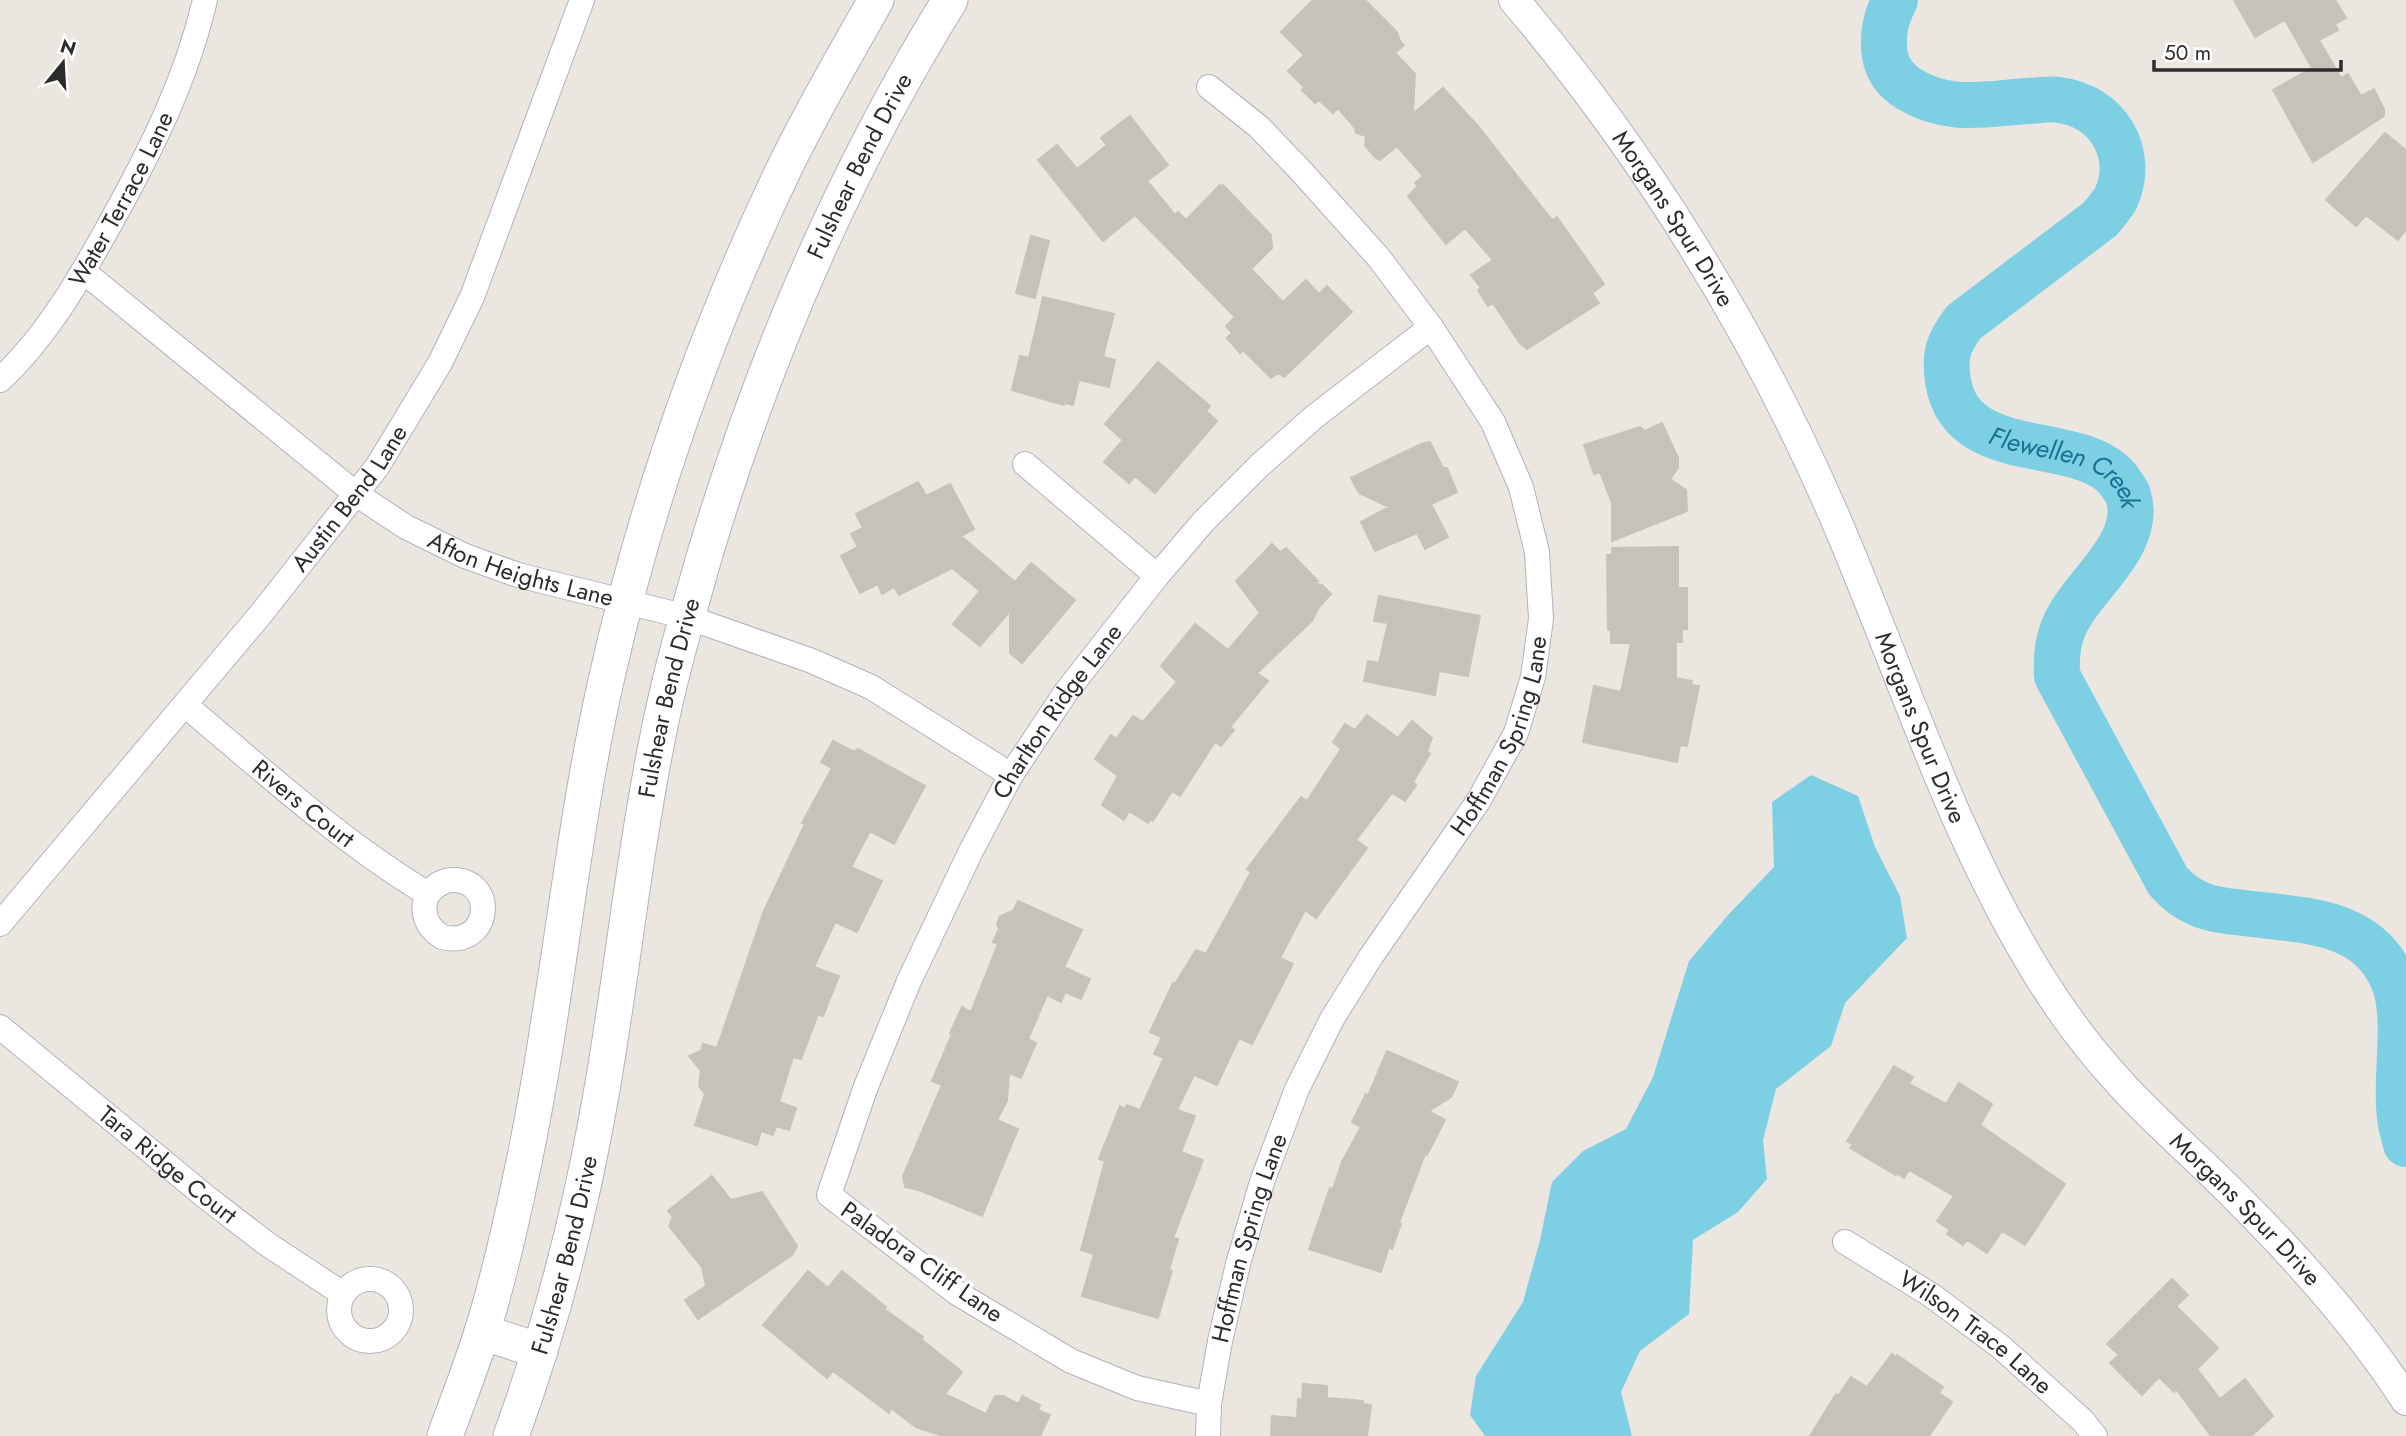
<svg xmlns="http://www.w3.org/2000/svg" width="2406" height="1436" font-family="Jost,sans-serif">
<rect width="100%" height="100%" fill="#ece6e0"/>
<!-- water -->
<path fill="#7dd0e4" d="M 1811,775 L 1858,796 L 1875,847 L 1900,896 L 1907,938 L 1845,1003 L 1831,1046 L 1776,1089 L 1763,1140 L 1767,1179 L 1738,1212 L 1693,1240 L 1689,1314 L 1640,1351 L 1621,1392 L 1632,1436 L 1485,1436 L 1470,1415 L 1476,1376 L 1523,1302 L 1540,1240 L 1552,1182 L 1583,1151 L 1626,1129 L 1653,1077 L 1689,961 L 1729,914 L 1774,867 L 1772,802 Z"/>
<g fill="none" stroke-linecap="round" stroke-linejoin="round">
<!-- river -->
<path stroke="#7dd0e4" stroke-width="46" id="s1" d="M 1895,0 C 1885,19 1882,35 1885,56 C 1888,71 1896,81 1909,89 C 1949,113 1983,104 2028,101 C 2038,101 2049,98 2059,100 C 2107,106 2136,152 2116,198 C 2112,205 2105,213 2100,219 L 1964,322 C 1948,343 1944,355 1948,381 C 1962,468 2083,430 2120,482 C 2122,486 2127,491 2128,495 C 2143,541 2090,580 2070,615 C 2058,634 2056,654 2057,676 L 2168,881 C 2176,890 2185,898 2197,903 C 2211,910 2228,911 2244,913 C 2306,921 2375,919 2397,991 C 2406,1032 2395,1077 2400,1118 C 2401,1127 2404,1136 2406,1144"/>
</g>
<!-- building -->
<path fill="#c5c1bb" stroke="#c8c2b9" stroke-width="2" d="M 1313,0 L 1365,0 L 1397,32 L 1400,41 L 1404,45 L 1395,53 L 1415,74 L 1413,114 L 1443,88 L 1477,125 L 1552,220 L 1557,217 L 1604,284 L 1592,293 L 1599,303 L 1527,349 L 1519,342 L 1493,303 L 1488,306 L 1478,290 L 1481,288 L 1471,275 L 1493,260 L 1465,228 L 1446,244 L 1408,196 L 1418,186 L 1415,183 L 1423,176 L 1397,146 L 1380,160 L 1376,158 L 1365,146 L 1366,136 L 1356,133 L 1355,128 L 1338,108 L 1333,113 L 1319,100 L 1315,103 L 1302,90 L 1304,87 L 1288,71 L 1304,55 L 1281,32 Z
M 2234,0 L 2335,0 L 2346,18 L 2335,24 L 2338,30 L 2319,40 L 2341,78 L 2348,74 L 2361,96 L 2374,89 L 2384,109 L 2384,116 L 2313,162 L 2273,90 L 2312,68 L 2285,20 L 2255,37 Z
M 1130,116 L 1168,165 L 1147,181 L 1175,215 L 1178,212 L 1186,220 L 1220,185 L 1221,187 L 1223,185 L 1271,235 L 1272,248 L 1251,269 L 1283,302 L 1306,280 L 1319,294 L 1327,286 L 1352,312 L 1284,377 L 1278,373 L 1271,378 L 1243,350 L 1240,353 L 1227,338 L 1232,333 L 1226,326 L 1235,317 L 1135,215 L 1103,241 L 1038,160 L 1057,145 L 1077,169 L 1107,145 L 1101,138 Z
M 2385,133 L 2406,150 L 2406,230 L 2398,240 L 2366,215 L 2356,226 L 2326,200 Z
M 1031,236 L 1049,241 L 1035,298 L 1016,293 Z
M 1043,297 L 1114,314 L 1103,357 L 1115,360 L 1109,387 L 1079,380 L 1073,405 L 1065,403 L 1064,405 L 1012,390 L 1020,356 L 1029,358 Z
M 1158,362 L 1210,406 L 1206,411 L 1217,421 L 1155,493 L 1135,476 L 1129,483 L 1104,462 L 1123,440 L 1105,424 Z
M 1662,423 L 1678,458 L 1678,468 L 1670,479 L 1686,490 L 1687,511 L 1612,541 L 1612,503 L 1600,472 L 1594,474 L 1584,445 L 1640,427 L 1645,431 Z
M 1430,442 L 1443,468 L 1447,468 L 1457,492 L 1431,504 L 1448,537 L 1425,549 L 1417,533 L 1375,551 L 1361,522 L 1389,507 L 1359,493 L 1351,478 L 1421,444 Z
M 918,482 L 926,496 L 950,484 L 974,529 L 961,536 L 1015,582 L 1031,563 L 1075,600 L 1022,663 L 1010,653 L 1010,611 L 980,646 L 953,624 L 980,591 L 952,568 L 899,595 L 894,587 L 882,594 L 878,584 L 860,593 L 841,556 L 858,547 L 851,534 L 863,528 L 856,514 Z
M 1272,544 L 1280,552 L 1286,548 L 1318,581 L 1312,583 L 1322,585 L 1331,594 L 1319,607 L 1312,621 L 1257,673 L 1268,681 L 1230,727 L 1234,730 L 1221,746 L 1215,742 L 1180,796 L 1172,791 L 1153,821 L 1151,819 L 1148,823 L 1129,811 L 1124,820 L 1102,805 L 1118,776 L 1095,759 L 1111,735 L 1116,739 L 1133,716 L 1143,722 L 1177,682 L 1161,666 L 1195,624 L 1228,650 L 1260,613 L 1236,581 Z
M 1678,547 L 1678,588 L 1687,588 L 1687,629 L 1682,629 L 1682,642 L 1676,642 L 1676,678 L 1692,681 L 1691,685 L 1699,686 L 1687,746 L 1680,745 L 1677,762 L 1583,742 L 1594,686 L 1621,692 L 1631,643 L 1611,643 L 1611,630 L 1608,630 L 1607,555 L 1612,555 L 1612,548 Z
M 1379,596 L 1480,616 L 1468,676 L 1439,671 L 1435,695 L 1364,681 L 1368,661 L 1379,663 L 1388,623 L 1374,621 Z
M 1367,715 L 1398,738 L 1412,721 L 1432,738 L 1427,751 L 1430,754 L 1413,782 L 1416,785 L 1405,801 L 1392,793 L 1356,840 L 1367,848 L 1316,918 L 1305,910 L 1280,958 L 1293,964 L 1252,1044 L 1239,1038 L 1217,1085 L 1194,1075 L 1177,1110 L 1195,1116 L 1181,1152 L 1203,1160 L 1173,1238 L 1178,1239 L 1169,1270 L 1172,1271 L 1158,1318 L 1082,1296 L 1094,1254 L 1081,1250 L 1105,1161 L 1099,1159 L 1120,1106 L 1125,1109 L 1127,1105 L 1140,1110 L 1164,1058 L 1154,1054 L 1162,1037 L 1150,1032 L 1173,983 L 1175,984 L 1196,950 L 1206,954 L 1251,872 L 1247,869 L 1301,797 L 1307,801 L 1341,749 L 1333,742 L 1345,724 L 1355,730 Z
M 833,741 L 854,752 L 858,749 L 925,786 L 894,844 L 870,831 L 851,867 L 882,881 L 857,932 L 835,922 L 814,967 L 839,976 L 823,1016 L 818,1014 L 801,1059 L 793,1057 L 779,1102 L 796,1108 L 789,1130 L 776,1126 L 773,1135 L 761,1131 L 757,1145 L 695,1125 L 705,1094 L 699,1086 L 701,1071 L 689,1056 L 701,1051 L 703,1044 L 717,1048 L 764,911 L 805,824 L 802,823 L 832,768 L 821,762 Z
M 1018,901 L 1082,930 L 1064,967 L 1090,979 L 1081,999 L 1065,992 L 1061,1002 L 1047,995 L 1028,1039 L 1036,1043 L 1021,1078 L 1009,1073 L 1007,1101 L 997,1120 L 1018,1129 L 982,1216 L 919,1190 L 905,1187 L 903,1176 L 942,1085 L 932,1081 L 952,1034 L 950,1033 L 962,1007 L 971,1012 L 998,944 L 993,942 L 999,929 L 997,924 L 1000,916 L 1013,911 Z
M 1387,1051 L 1458,1082 L 1451,1097 L 1429,1111 L 1445,1120 L 1427,1155 L 1425,1154 L 1399,1223 L 1401,1224 L 1392,1249 L 1389,1247 L 1381,1272 L 1309,1249 L 1330,1188 L 1333,1189 L 1342,1162 L 1361,1127 L 1352,1122 L 1366,1094 L 1368,1096 Z
M 1894,1066 L 1913,1077 L 1909,1084 L 1946,1104 L 1959,1083 L 1992,1104 L 1980,1125 L 2065,1184 L 2025,1245 L 2002,1231 L 1987,1253 L 1967,1240 L 1963,1245 L 1947,1234 L 1950,1230 L 1937,1221 L 1954,1196 L 1909,1170 L 1904,1178 L 1897,1173 L 1896,1175 L 1850,1148 L 1853,1144 L 1847,1141 Z
M 712,1176 L 731,1200 L 762,1192 L 797,1246 L 792,1255 L 698,1319 L 685,1300 L 706,1286 L 702,1267 L 669,1226 L 673,1217 L 668,1211 Z
M 808,1271 L 828,1288 L 842,1271 L 886,1307 L 884,1309 L 923,1337 L 921,1339 L 962,1372 L 945,1394 L 986,1414 L 995,1396 L 1003,1396 L 1019,1404 L 1022,1396 L 1040,1405 L 1038,1410 L 1050,1415 L 1040,1436 L 943,1436 L 916,1427 L 891,1408 L 889,1413 L 833,1371 L 827,1378 L 763,1325 Z
M 2172,1279 L 2188,1295 L 2176,1306 L 2218,1348 L 2197,1369 L 2220,1399 L 2245,1379 L 2273,1416 L 2251,1436 L 2211,1436 L 2176,1389 L 2174,1392 L 2159,1377 L 2142,1395 L 2110,1363 L 2119,1355 L 2107,1344 Z
M 1892,1354 L 1895,1357 L 1897,1355 L 1943,1387 L 1939,1393 L 1952,1402 L 1929,1436 L 1810,1436 L 1836,1394 L 1838,1396 L 1851,1377 L 1867,1387 Z
M 1303,1384 L 1327,1386 L 1327,1398 L 1363,1401 L 1363,1404 L 1371,1405 L 1367,1436 L 1271,1436 L 1272,1416 L 1297,1418 L 1298,1399 L 1302,1400 Z"/>
<g fill="none" stroke-linecap="round" stroke-linejoin="round">
<!-- minor casing -->
<g stroke="#b0b3bb" stroke-width="26">
<g id="minor">
<path id="s2" d="M 84,272 L 356,494 L 406,527 L 465,556 L 518,575 L 687,617 L 812,661 L 871,687 L 1011,775"/>
<path id="s3" d="M 0,380 C 47,336 79,280 110,224 C 150,152 186,81 205,0"/>
<path d="M 1025,464 L 1157,576"/>
<path id="s4" d="M 185,705 C 264,771 340,841 428,894 C 435,885 444,879 456,880 C 498,884 489,949 442,937 C 426,927 420,911 428,894"/>
<path id="s5" d="M 0,924 L 260,615 L 377,467 L 440,363 L 472,297 L 582,0"/>
<path id="s6" d="M 0,1027 L 206,1197 L 267,1244 L 343,1294"/>
<path id="s7" d="M 1845,1242 L 1931,1295 L 2001,1347 L 2083,1421 L 2095,1436"/>
<circle cx="370" cy="1310" r="31"/>
<path id="s8" d="M 1209,1404 L 1137,1388 L 1071,1361 L 957,1293 L 829,1195 L 865,1089 L 909,981 L 971,851 L 1011,775 L 1066,692 L 1157,576 L 1203,522 L 1260,465 L 1314,417 L 1431,327"/>
<path id="s9" d="M 1208,1436 L 1209,1404 L 1220,1341 L 1238,1264 L 1262,1182 L 1297,1089 L 1332,1019 L 1370,958 L 1479,800 L 1516,733 L 1533,677 L 1541,619 L 1537,552 L 1521,487 L 1493,422 L 1431,327 L 1379,258 L 1302,172 L 1259,127 L 1209,87"/>
</g>
</g>
<!-- tertiary casing -->
<g stroke="#b0b3bb" stroke-width="32">
<g id="tertiary">
<path id="s10" d="M 1514,0 C 1644,153 1753,329 1833,513 C 1899,665 1951,834 2038,974 C 2061,1012 2089,1049 2119,1082 C 2157,1124 2200,1160 2239,1200 C 2300,1261 2359,1327 2406,1400"/>
</g>
</g>
<!-- secondary casing -->
<g stroke="#b0b3bb" stroke-width="37">
<g id="secondary">
<path d="M 482,1332 L 540,1351"/>
<path d="M 445,1436 C 458,1400 472,1365 483,1329 C 501,1271 514,1211 526,1152 C 558,996 571,836 606,681 C 645,506 705,334 782,173 C 810,114 844,57 876,0"/>
<path id="s11" d="M 511,1436 C 550,1329 579,1218 599,1106 C 621,986 632,865 656,746 C 668,681 687,617 705,554 C 763,360 843,173 950,0"/>
</g>
</g>
<!-- minor -->
<use href="#minor" stroke="#fff" stroke-width="24"/>
<!-- tertiary -->
<use href="#tertiary" stroke="#fff" stroke-width="30"/>
<!-- secondary -->
<use href="#secondary" stroke="#fff" stroke-width="35"/>
</g>
<g text-anchor="middle" stroke-width="7" stroke-linejoin="round" paint-order="stroke">
<!-- street labels -->
<g font-size="24" fill="#2c2c2c" stroke="#fff">
<text dy="8" stroke="none"><textPath href="#s11" startOffset="1323">Fulshear Bend Drive</textPath></text>
<text dy="8" stroke="none"><textPath href="#s3" startOffset="219">Water Terrace Lane</textPath></text>
<text dy="8" stroke="none"><textPath href="#s10" startOffset="271">Morgans Spur Drive</textPath></text>
<text dy="8" stroke="none"><textPath href="#s5" startOffset="551">Austin Bend Lane</textPath></text>
<text dy="8" stroke="none"><textPath href="#s2" startOffset="534">Afton Heights Lane</textPath></text>
<text dy="8" stroke="none"><textPath href="#s11" startOffset="756">Fulshear Bend Drive</textPath></text>
<text dy="8" stroke="none"><textPath href="#s8" startOffset="976">Charlton Ridge Lane</textPath></text>
<text dy="8" stroke="none"><textPath href="#s10" startOffset="838">Morgans Spur Drive</textPath></text>
<text dy="8" stroke="none"><textPath href="#s9" startOffset="770">Hoffman Spring Lane</textPath></text>
<text dy="8" stroke="none"><textPath href="#s4" startOffset="154">Rivers Court</textPath></text>
<text dy="8" stroke="none"><textPath href="#s6" startOffset="217">Tara Ridge Court</textPath></text>
<text dy="8" stroke="none"><textPath href="#s10" startOffset="1426">Morgans Spur Drive</textPath></text>
<text dy="8" stroke="none"><textPath href="#s9" startOffset="203">Hoffman Spring Lane</textPath></text>
<text dy="8" stroke="none"><textPath href="#s11" startOffset="189">Fulshear Bend Drive</textPath></text>
<text transform="translate(922 1262) rotate(35)" y="8">Paladora Cliff Lane</text>
<text dy="8" stroke="none"><textPath href="#s7" startOffset="159">Wilson Trace Lane</textPath></text>
</g>
<!-- water labels -->
<g font-size="26" font-style="italic" fill="#1a7292" stroke="#fff">
<text dy="9" stroke="none"><textPath href="#s1" startOffset="802">Flewellen Creek</textPath></text>
</g>
</g>
<!-- north arrow -->
<g transform="translate(63 63) rotate(18)" stroke="#ffffff" stroke-width="5" paint-order="stroke">
<path d="M0-5L12 26L0 18L-12 26Z" fill="#2c2c2c"/>
<text y="-10" font-size="19" font-weight="bold" text-anchor="middle" fill="#2c2c2c">N</text>
</g>
<!-- scale -->
<path d="M2154 60v10h187v-10" fill="none" stroke="#2c2c2c" stroke-width="3.5"/>
<text x="2164" y="60" font-size="21" fill="#2c2c2c" stroke="#ffffff" stroke-width="5" paint-order="stroke">50 m</text>
</svg>
